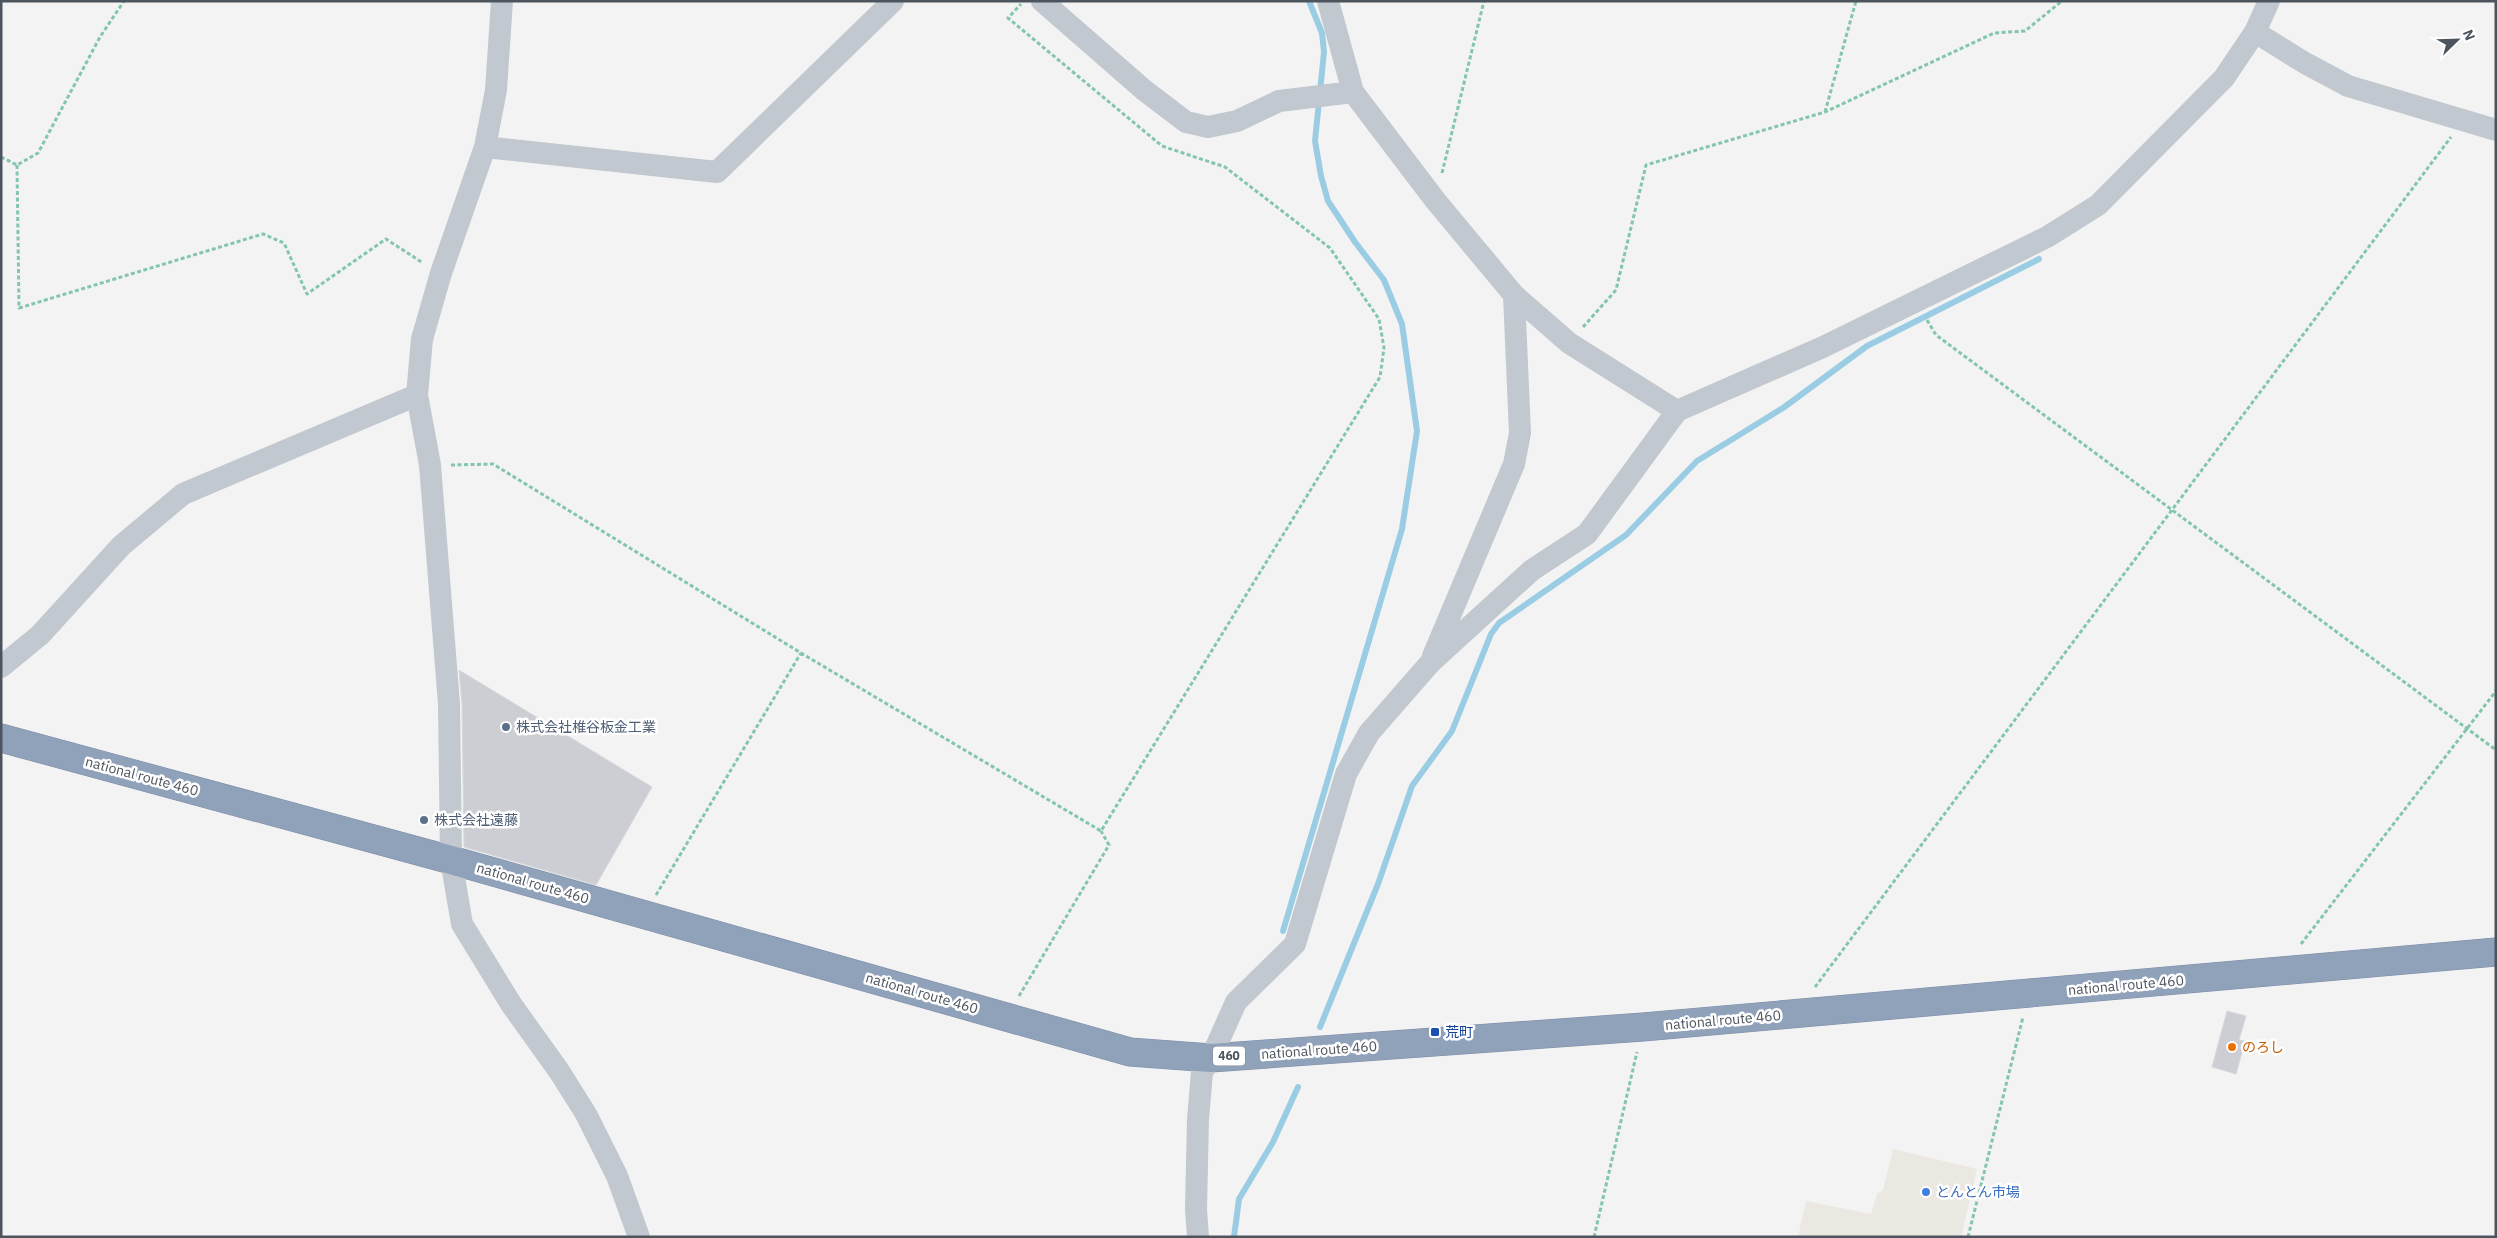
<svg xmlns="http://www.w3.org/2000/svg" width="2497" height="1238" font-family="'IBM Plex Sans','Noto Sans JP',sans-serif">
<rect width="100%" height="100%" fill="#f4f3f3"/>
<!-- commercial -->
<path fill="#eae8e1" d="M 1893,1149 L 1977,1169 L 1961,1237 L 1798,1237 L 1806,1201 L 1871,1214 L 1877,1194 L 1883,1190 Z"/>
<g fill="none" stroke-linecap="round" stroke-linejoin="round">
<!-- stream -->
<path stroke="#9acde3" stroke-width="6" d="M 1283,931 L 1402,529 L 1417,431 L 1402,324 L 1384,280 L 1355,242 L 1328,201 L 1321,176 L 1315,141 L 1324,52 L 1322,33 L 1309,1
M 1320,1027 L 1378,884 L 1412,786 L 1452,731 L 1491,634 L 1499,623 L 1626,535 L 1697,461 L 1783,408 L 1867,346 L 2039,259
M 1234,1237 L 1239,1199 L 1273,1142 L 1298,1087"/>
</g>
<!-- building -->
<path fill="#cdced4" stroke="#d7d8dd" d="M 459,670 L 652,787 L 596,885 L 464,847 L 462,704 Z
M 2227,1011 L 2246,1016 L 2239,1040 L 2245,1041 L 2236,1074 L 2212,1067 Z"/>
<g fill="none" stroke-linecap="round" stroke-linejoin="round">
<!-- highway casing -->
<g stroke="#7b8ca6" stroke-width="29">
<path id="highway" d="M 1,738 L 451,860 L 1130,1052 L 1211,1058 L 1643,1027 L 2496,952"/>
</g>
<!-- path -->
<path stroke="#83c6ab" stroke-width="3" stroke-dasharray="4 2.5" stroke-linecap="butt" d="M 1825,112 L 1856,1
M 1,157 L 17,165 L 38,153 L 100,37 L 124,1
M 17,165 L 19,308 L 263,234 L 284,243 L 307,294 L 386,239 L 423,263
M 1442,173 L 1484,1
M 1927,320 L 1936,335 L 2496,750
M 1583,327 L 1616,290 L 1646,165 L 1825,112 L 1994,33 L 2025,31 L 2062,1
M 451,465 L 493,464 L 801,653 L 1101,831 L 1380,377 L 1384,348 L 1379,319 L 1330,248 L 1225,167 L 1162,146 L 1008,18 L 1021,4
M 656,895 L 801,653
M 2301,944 L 2496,691
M 1815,987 L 2451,137
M 1019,996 L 1109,845 L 1101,831
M 1594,1237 L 1637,1052
M 1968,1237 L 2023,1017"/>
<!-- minor -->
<path stroke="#c2c8cf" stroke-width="22" d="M 502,1 L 496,90 L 485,147 L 441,273 L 422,339 L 417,395 L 430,465 L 449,704 L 451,860 L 462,924 L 511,1004 L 559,1071 L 586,1114 L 617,1176 L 639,1237
M 1042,1 L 1144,90 L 1186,122 L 1208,127 L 1237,121 L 1279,101 L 1353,92
M 1328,1 L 1353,92 L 1435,200 L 1514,295 L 1569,343 L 1677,411
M 2255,32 L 2305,63 L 2348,86 L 2496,130
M 485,147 L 717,172 L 893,1
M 1433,656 L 1514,464 L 1520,433 L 1514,295
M 1,667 L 40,635 L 121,546 L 183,494 L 417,395
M 1198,1237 L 1196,1209 L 1198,1119 L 1202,1072 L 1211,1058 L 1236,1002 L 1295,944 L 1346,774 L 1369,733 L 1431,662 L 1532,570 L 1587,534 L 1677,411 L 1823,347 L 2047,237 L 2098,205 L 2224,78 L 2255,32 L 2269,1"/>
<!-- highway -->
<use href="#highway" stroke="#90a1ba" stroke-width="28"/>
</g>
<!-- markers -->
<g fill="#5c6f8a" stroke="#fff" stroke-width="2">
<circle cx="506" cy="727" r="5"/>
<circle cx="424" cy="820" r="5"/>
</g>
<rect fill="#1a4fb4" stroke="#fff" stroke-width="2" x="1430" y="1027" width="10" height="10" rx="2.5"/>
<circle fill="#e8710a" stroke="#fff" stroke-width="2" cx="2232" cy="1047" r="5"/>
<circle fill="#3f7fe0" stroke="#fff" stroke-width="2" cx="1926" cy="1192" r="5"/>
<g text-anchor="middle" stroke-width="5" stroke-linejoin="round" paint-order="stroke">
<!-- shield labels -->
<rect fill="#fff" stroke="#82878e" stroke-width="1" x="1213" y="1046.5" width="32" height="19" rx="4"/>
<g font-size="12" font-weight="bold" fill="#4c545e">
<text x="1229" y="1060">460</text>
</g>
<!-- service labels -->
<g font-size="14" fill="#4e5e75" stroke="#fff" text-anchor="start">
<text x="516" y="732">株式会社椎谷板金工業</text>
<text x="434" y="825">株式会社遠藤</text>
</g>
<!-- street labels -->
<g font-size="14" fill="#4c545e" stroke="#fff">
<text transform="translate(142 776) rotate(15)" y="5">national route 460</text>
<text transform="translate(533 883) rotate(16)" y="5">national route 460</text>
<text transform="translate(2126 985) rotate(-5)" y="5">national route 460</text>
<text transform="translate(922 993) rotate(16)" y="5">national route 460</text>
<text transform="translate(1723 1020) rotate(-5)" y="5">national route 460</text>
<text transform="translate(1319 1050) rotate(-4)" y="5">national route 460</text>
</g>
<!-- transit labels -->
<g font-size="14" fill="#164399" stroke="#fff" text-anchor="start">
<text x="1445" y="1037">荒町</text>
</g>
<!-- food labels -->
<g font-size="14" fill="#c56008" stroke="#fff" text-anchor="start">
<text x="2242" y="1052">のろし</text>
</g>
<!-- shop labels -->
<g font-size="14" fill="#366cbe" stroke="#fff" text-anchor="start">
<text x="1936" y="1197">とんとん市場</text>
</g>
</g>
<!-- border -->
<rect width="2497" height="1238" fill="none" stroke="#4c545e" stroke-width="5"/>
<!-- north arrow -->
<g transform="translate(2457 40) rotate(67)" stroke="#ffffff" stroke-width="4" paint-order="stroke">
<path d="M0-4L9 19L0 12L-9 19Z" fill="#4c545e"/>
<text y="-8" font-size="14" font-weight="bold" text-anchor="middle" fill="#4c545e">N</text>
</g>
</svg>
